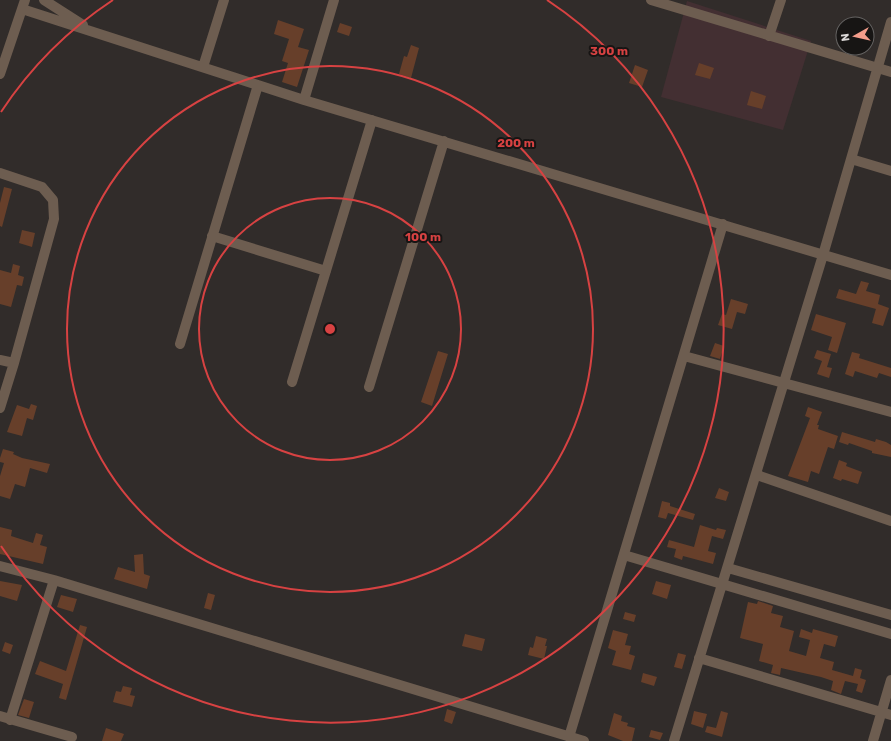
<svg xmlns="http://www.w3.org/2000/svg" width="891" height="741" font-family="Rubik,sans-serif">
<rect width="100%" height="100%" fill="#312c2a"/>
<!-- industrial -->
<path fill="#432f32" d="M 687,1 L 811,41 L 783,130 L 661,97 Z"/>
<!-- building -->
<path fill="#673f2a" d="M 278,20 L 304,29 L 298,47 L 309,50 L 297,87 L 282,82 L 288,63 L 282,61 L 289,39 L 274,34 Z
M 340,23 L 352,27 L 349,36 L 337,32 Z
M 411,45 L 419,48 L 411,78 L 399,74 L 404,56 L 407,57 Z
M 699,63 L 714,68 L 710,79 L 695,75 Z
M 635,65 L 648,70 L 642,87 L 629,83 Z
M 751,91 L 766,96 L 762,109 L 747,105 Z
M 4,187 L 12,189 L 2,227 L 0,226 L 0,203 Z
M 22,230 L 35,233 L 32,247 L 19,243 Z
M 13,264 L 20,266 L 18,275 L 24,277 L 22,286 L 17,285 L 11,307 L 0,304 L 0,270 L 11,273 Z
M 861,281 L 869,283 L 866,291 L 880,295 L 878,304 L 889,308 L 883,326 L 872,323 L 877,305 L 876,309 L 836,298 L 839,289 L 856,294 Z
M 731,299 L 748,304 L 745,314 L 737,312 L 732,329 L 718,325 L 722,314 L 726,315 Z
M 816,314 L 846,323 L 837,353 L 828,350 L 832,337 L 811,330 Z
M 715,343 L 724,346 L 720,359 L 710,356 Z
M 817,350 L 831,354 L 827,367 L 832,368 L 829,378 L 817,374 L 822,361 L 814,358 Z
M 438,351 L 448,354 L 432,406 L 421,402 Z
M 852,352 L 860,354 L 859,358 L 891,368 L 891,377 L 879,373 L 877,378 L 855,371 L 853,377 L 845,374 Z
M 31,404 L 37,406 L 33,420 L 27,418 L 22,436 L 7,432 L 17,405 L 29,409 Z
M 808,407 L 822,412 L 817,425 L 819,425 L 818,429 L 838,436 L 834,449 L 828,447 L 819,474 L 811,471 L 808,482 L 788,476 L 810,418 L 805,416 Z
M 842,432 L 875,442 L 876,439 L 886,442 L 891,445 L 891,457 L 872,453 L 872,451 L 849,443 L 848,445 L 839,442 Z
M 3,449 L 14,452 L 13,454 L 22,458 L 50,464 L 47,473 L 30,468 L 25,487 L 15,484 L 10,499 L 0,496 L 0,476 L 4,463 L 0,462 L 0,458 Z
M 839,460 L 847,463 L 846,466 L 862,472 L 858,484 L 842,479 L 841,481 L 833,478 Z
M 719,488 L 729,492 L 726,501 L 715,498 Z
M 662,501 L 670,503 L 670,506 L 695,514 L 693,520 L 668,513 L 666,519 L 658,517 Z
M 700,525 L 716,530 L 717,528 L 726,530 L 723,539 L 712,536 L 708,551 L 716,553 L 713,564 L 683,556 L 682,560 L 674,557 L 676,549 L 667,547 L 669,540 L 694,547 Z
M 0,527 L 12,530 L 11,536 L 33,543 L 36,533 L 43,535 L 40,545 L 47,547 L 43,564 L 0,554 Z
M 143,554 L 144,574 L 150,576 L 147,589 L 114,579 L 118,567 L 135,572 L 134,555 Z
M 0,581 L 22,585 L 17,601 L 0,596 Z
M 656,581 L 671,585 L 667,599 L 652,594 Z
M 208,593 L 215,595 L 211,610 L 204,608 Z
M 61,595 L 77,599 L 73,612 L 57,607 Z
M 758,601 L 773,606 L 771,613 L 783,616 L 780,627 L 794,631 L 789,651 L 806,656 L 810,640 L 799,637 L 801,629 L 812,633 L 813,629 L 838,636 L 835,647 L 824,644 L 820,658 L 834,662 L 832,670 L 853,676 L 855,668 L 862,670 L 860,678 L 866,680 L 862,693 L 856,691 L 858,684 L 845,681 L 841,694 L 831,690 L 833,681 L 821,677 L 781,668 L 780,675 L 771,673 L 773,665 L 759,661 L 763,644 L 740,638 L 748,602 L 757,604 Z
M 625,612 L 636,615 L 634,622 L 623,619 Z
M 80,625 L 87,627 L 66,700 L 59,698 L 63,684 L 35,674 L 40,661 L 66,671 Z
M 613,630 L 628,634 L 625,645 L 631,646 L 629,654 L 635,656 L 631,670 L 612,665 L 616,651 L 608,648 Z
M 465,634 L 485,639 L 482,651 L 462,646 Z
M 536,636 L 547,639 L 545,646 L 547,646 L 544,659 L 528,655 L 530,647 L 533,648 Z
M 5,642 L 13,645 L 10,654 L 2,651 Z
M 678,653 L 686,655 L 682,669 L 674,667 Z
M 643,673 L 657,677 L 654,686 L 641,682 Z
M 123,686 L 132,688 L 130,695 L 135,696 L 132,707 L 113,702 L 116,691 L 121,692 Z
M 24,699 L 34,702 L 29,718 L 18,715 Z
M 447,709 L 456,712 L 452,724 L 444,721 Z
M 694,711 L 707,714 L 703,728 L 691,724 Z
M 721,711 L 728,713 L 722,737 L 705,732 L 707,726 L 716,728 Z
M 614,713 L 622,716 L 621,721 L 628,723 L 627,726 L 635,728 L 632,741 L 623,741 L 608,735 Z
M 106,728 L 124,734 L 121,741 L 102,741 Z
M 651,730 L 663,733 L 660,740 L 649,737 Z"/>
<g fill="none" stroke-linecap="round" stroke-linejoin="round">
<!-- minor -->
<path stroke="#6d5d50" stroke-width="10" d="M 44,0 L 83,25
M 651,0 L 891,72
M 22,9 L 304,100 L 891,275
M 769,36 L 781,0
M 203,67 L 224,0
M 0,74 L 25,0
M 304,100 L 334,0
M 851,159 L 891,171
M 0,173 L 42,187 L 53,200 L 54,219 L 14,363 L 0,360
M 212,236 L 326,271
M 180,344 L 258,85
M 684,356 L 891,412
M 292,382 L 372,120
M 369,387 L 444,141
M 0,408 L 14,363
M 757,475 L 891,521
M 624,555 L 891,634
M 0,566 L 54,580 L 584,741
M 728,568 L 891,615
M 699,658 L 891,715
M 0,716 L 72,737
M 10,720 L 54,580
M 569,737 L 723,224
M 674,741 L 823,255 L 891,22
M 873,741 L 891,680"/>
</g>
<!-- distance rings -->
<g fill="none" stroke="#d74242" stroke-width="2">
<circle cx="330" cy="329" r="131"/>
<circle cx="330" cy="329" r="263"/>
<path d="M1 112A394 394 0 0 1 113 0M547 0A394 394 0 1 1 1 546"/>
</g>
<circle cx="330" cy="329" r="6" fill="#d74242" stroke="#171514" stroke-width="2"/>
<g font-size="12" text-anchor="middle" font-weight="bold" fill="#d74242" stroke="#171514" stroke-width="4" stroke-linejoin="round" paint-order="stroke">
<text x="609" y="55">300 m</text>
<text x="516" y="147">200 m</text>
<text x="423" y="241">100 m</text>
</g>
<!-- north arrow -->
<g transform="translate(855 36) rotate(262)"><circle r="19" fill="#171514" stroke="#656362"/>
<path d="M0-3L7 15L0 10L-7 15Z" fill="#f49d8b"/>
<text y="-6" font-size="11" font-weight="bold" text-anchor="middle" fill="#dad7d6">N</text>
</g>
</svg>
